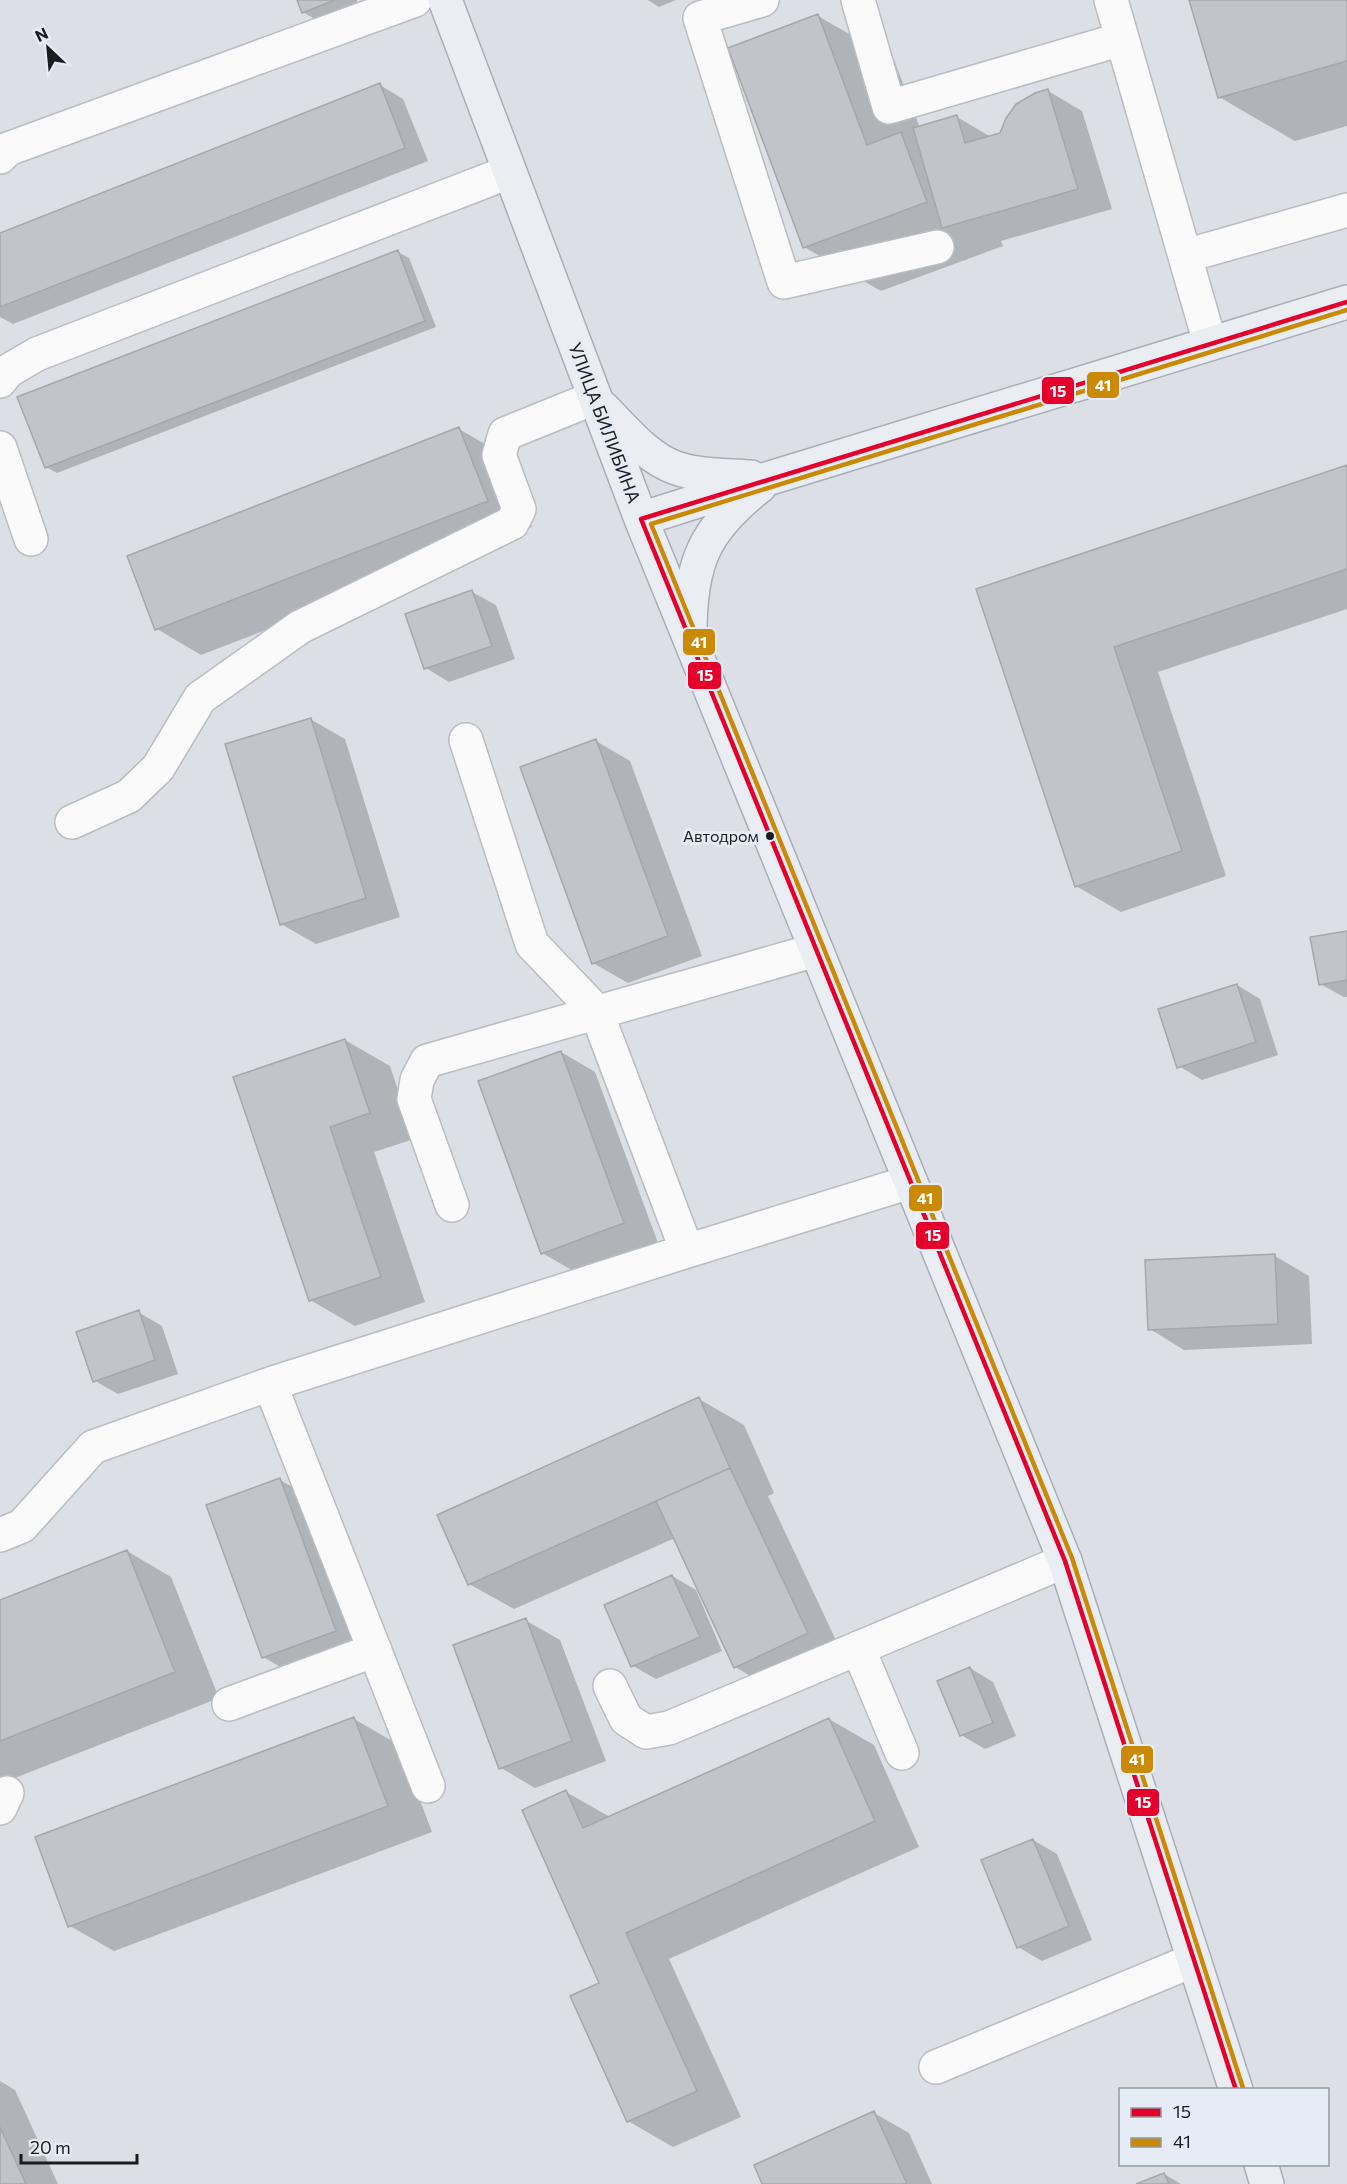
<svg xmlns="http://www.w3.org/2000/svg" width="1347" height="2184" font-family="Commissioner,sans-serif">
<rect width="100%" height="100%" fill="#dce0e6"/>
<!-- shadow -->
<path fill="#0003" d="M 299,0 L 357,0 L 357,2 L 315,19 L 303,12 Z
M 648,0 L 676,0 L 659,7 Z
M 1193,0 L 1347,0 L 1347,126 L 1295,141 L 1219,97 Z
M 818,16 L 894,60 L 920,128 L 957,117 L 991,137 L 1001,134 L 1048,91 L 1082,111 L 1112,209 L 1001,241 L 1003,246 L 881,291 L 804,247 Z
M 380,85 L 403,99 L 428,161 L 13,324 L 0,317 L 0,234 Z
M 398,252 L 409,258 L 436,327 L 57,473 L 46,467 Z
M 459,429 L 504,455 L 532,527 L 201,655 L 157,629 Z
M 1347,467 L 1347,609 L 1158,672 L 1226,876 L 1121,912 L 1076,886 L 978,590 Z
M 472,592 L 496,605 L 515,659 L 449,682 L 426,668 Z
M 310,719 L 345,739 L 400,917 L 316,944 L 281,924 Z
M 596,741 L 630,761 L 702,956 L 628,983 L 593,963 Z
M 1347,932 L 1347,997 L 1344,997 L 1320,984 Z
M 1237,985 L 1260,999 L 1278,1055 L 1202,1080 L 1179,1066 Z
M 345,1040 L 390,1066 L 414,1139 L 374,1152 L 425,1302 L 355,1326 L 310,1300 L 235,1078 Z
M 561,1052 L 595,1072 L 658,1243 L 577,1273 L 542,1253 Z
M 1275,1256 L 1309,1276 L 1312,1344 L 1184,1350 L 1150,1329 Z
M 138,1312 L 162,1326 L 178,1374 L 118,1394 L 95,1381 Z
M 699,1399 L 744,1425 L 774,1493 L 768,1496 L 842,1653 L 770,1687 L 735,1667 L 675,1538 L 514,1609 L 469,1584 Z
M 280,1480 L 315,1500 L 370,1651 L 298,1677 L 263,1657 Z
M 127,1551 L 171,1577 L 219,1698 L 2,1783 L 0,1782 L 0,1602 Z
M 672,1576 L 696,1590 L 722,1651 L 656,1679 L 633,1666 Z
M 525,1620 L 560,1640 L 606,1761 L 535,1788 L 501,1768 Z
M 970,1668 L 993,1682 L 1016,1736 L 985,1749 L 961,1735 Z
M 354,1719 L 399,1745 L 432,1832 L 114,1951 L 70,1926 Z
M 829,1719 L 874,1745 L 919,1847 L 669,1959 L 741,2117 L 673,2147 L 628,2121 L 566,1792 L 610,1817 Z
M 1033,1840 L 1057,1854 L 1092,1940 L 1042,1961 L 1018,1947 Z
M 0,2081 L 15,2090 L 58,2184 L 0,2184 Z
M 874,2113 L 909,2133 L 932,2184 L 764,2184 Z
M 1164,2174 L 1181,2184 L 1140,2184 Z"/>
<!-- building -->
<path fill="#c2c4c9" stroke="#a4a7ab" stroke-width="1.5" d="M 297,0 L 335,0 L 302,13 Z
M 1189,0 L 1347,0 L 1347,61 L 1218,98 Z
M 818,14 L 867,145 L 901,132 L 927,202 L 803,248 L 728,48 Z
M 380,83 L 405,148 L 0,307 L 0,233 Z
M 1048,89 L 1078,189 L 942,228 L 913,128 L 957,115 L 965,143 L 1000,133 L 1006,118 L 1016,104 L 1035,93 Z
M 398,250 L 425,321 L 45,468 L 17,397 Z
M 459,427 L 488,501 L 155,630 L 127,556 Z
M 1347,465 L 1347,569 L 1114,647 L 1182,851 L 1075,887 L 976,589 Z
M 472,590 L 492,646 L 424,669 L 405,614 Z
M 311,718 L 366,898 L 280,925 L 225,744 Z
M 596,739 L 668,936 L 592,964 L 520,767 Z
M 1347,931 L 1347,980 L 1319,985 L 1310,937 Z
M 1237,984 L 1256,1042 L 1177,1068 L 1158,1009 Z
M 345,1039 L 370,1113 L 330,1127 L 381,1277 L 309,1301 L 233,1077 Z
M 561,1051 L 624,1223 L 541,1254 L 478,1081 Z
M 1275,1254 L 1278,1324 L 1148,1330 L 1145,1260 Z
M 139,1310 L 155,1360 L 93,1382 L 76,1332 Z
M 699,1397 L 730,1468 L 468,1585 L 437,1515 Z
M 730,1468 L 808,1633 L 734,1668 L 656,1501 Z
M 280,1478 L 336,1631 L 262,1658 L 206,1505 Z
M 127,1550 L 175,1672 L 0,1741 L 0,1600 Z
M 672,1575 L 700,1637 L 631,1667 L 604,1605 Z
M 526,1618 L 572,1741 L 499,1769 L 453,1645 Z
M 970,1667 L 993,1723 L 960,1736 L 937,1681 Z
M 354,1717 L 388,1806 L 68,1927 L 35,1837 Z
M 829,1718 L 875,1821 L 626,1933 L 697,2091 L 627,2122 L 570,1996 L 599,1983 L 522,1810 L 566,1790 L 583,1828 Z
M 1033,1839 L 1069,1926 L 1017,1948 L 981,1860 Z
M 874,2111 L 907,2184 L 762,2184 L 754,2165 Z
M 0,2127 L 26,2184 L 0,2184 Z
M 1164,2173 L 1169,2184 L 1136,2184 Z"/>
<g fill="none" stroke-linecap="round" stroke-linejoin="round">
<!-- minor casing -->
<g stroke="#babdc1" stroke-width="36">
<path id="minor" d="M 762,0 L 700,18 L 784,282 L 937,247
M 858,0 L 889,107 L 1122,39
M 1111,0 L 1210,343
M 0,157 L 8,149 L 415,0
M 1185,256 L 1347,210
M 0,381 L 8,371 L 37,354 L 509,172
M 0,448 L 31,539
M 466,740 L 532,944 L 596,1011 L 687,1251
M 72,822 L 129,796 L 158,768 L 200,698 L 300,627 L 512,523 L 519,509 L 499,455 L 505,434 L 594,398
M 452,1205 L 414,1099 L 417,1080 L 427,1061 L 816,950
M 270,1384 L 428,1786
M 0,1535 L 22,1526 L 93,1447 L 270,1384 L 687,1251 L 910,1182
M 858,1648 L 902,1753
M 610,1686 L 626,1719 L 646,1732 L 669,1728 L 1065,1561
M 229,1704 L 375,1650
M 0,1808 L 7,1793
M 936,2067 L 1194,1960"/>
</g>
<!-- major casing -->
<g stroke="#a8aeb8" stroke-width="36">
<path id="major" d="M 445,0 L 641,519 L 1065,1561 L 1236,2090
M 603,408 C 624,429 647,458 676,468 C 699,476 726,475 751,477
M 641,519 L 770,478 L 1347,302
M 690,633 C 690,562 704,530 760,486
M 1261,2164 L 1267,2184"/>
</g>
<!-- minor -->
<use href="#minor" stroke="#fafafb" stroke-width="33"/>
<!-- major -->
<use href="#major" stroke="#eaeef2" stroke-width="33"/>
<!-- bus-1 casing -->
<g stroke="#e6ecf6" stroke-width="9">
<path id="bus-1" d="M 1236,2090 L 1065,1561 L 641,519 L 1347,302"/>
</g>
<!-- bus-2 casing -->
<g stroke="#e6ecf6" stroke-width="9">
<path id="bus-2" d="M 1243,2088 L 1072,1558 L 651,524 L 1347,310"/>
</g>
<!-- bus-1 -->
<use href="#bus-1" stroke="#e4002b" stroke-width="4.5"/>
<!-- bus-2 -->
<use href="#bus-2" stroke="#cb8a06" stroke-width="4.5"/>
</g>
<!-- markers -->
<circle fill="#1a1c20" stroke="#e6ecf6" stroke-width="2" cx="770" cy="836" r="5"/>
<g text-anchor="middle" stroke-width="6" stroke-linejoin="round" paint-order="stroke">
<!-- bus labels -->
<g font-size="16" fill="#1a1c20" stroke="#e6ecf6" text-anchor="end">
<text x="759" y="842">Автодром</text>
</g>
<!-- street labels -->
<g font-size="18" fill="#1a1c20" stroke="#e6ecf6">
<text transform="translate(604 423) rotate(69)" y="6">УЛИЦА БИЛИБИНА</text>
</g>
</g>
<g stroke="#e6ecf6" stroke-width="2">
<rect x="1086" y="371" width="34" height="28" rx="6" fill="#cb8a06"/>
<rect x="1041" y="376" width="34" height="29" rx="6" fill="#e4002b"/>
<rect x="682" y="628" width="34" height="28" rx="6" fill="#cb8a06"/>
<rect x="687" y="661" width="35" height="29" rx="6" fill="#e4002b"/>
<rect x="908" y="1184" width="35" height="28" rx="6" fill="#cb8a06"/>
<rect x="915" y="1221" width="35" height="29" rx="6" fill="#e4002b"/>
<rect x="1120" y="1745" width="34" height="29" rx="6" fill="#cb8a06"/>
<rect x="1126" y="1788" width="34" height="29" rx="6" fill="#e4002b"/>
</g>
<g font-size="16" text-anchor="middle" font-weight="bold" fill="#fff">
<text x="1103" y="391">41</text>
<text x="1058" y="397">15</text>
<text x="699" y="648">41</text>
<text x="705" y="681">15</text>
<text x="925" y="1204">41</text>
<text x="933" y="1241">15</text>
<text x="1137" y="1765">41</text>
<text x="1143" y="1808">15</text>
</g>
<!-- legend -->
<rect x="1119" y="2088" width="210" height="78" fill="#e6ecf6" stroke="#9499a0" stroke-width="1.5"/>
<rect x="1131" y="2108" width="30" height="9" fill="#e4002b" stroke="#9499a0" stroke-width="1.5"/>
<text x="1173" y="2118" font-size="18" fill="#1a1c20">15</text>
<rect x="1131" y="2138" width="30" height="9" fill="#cb8a06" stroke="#9499a0" stroke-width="1.5"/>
<text x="1173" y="2148" font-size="18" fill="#1a1c20">41</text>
<!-- north arrow -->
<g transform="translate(48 48) rotate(334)" stroke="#e6ecf6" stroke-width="4.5" paint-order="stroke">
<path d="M0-4.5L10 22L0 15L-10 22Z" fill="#1a1c20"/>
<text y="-9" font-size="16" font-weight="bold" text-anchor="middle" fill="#1a1c20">N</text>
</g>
<!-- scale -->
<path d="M21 2154v9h116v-9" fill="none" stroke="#1a1c20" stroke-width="3"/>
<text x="30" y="2154" font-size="18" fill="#1a1c20" stroke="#e6ecf6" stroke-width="4.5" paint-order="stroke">20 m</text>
</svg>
